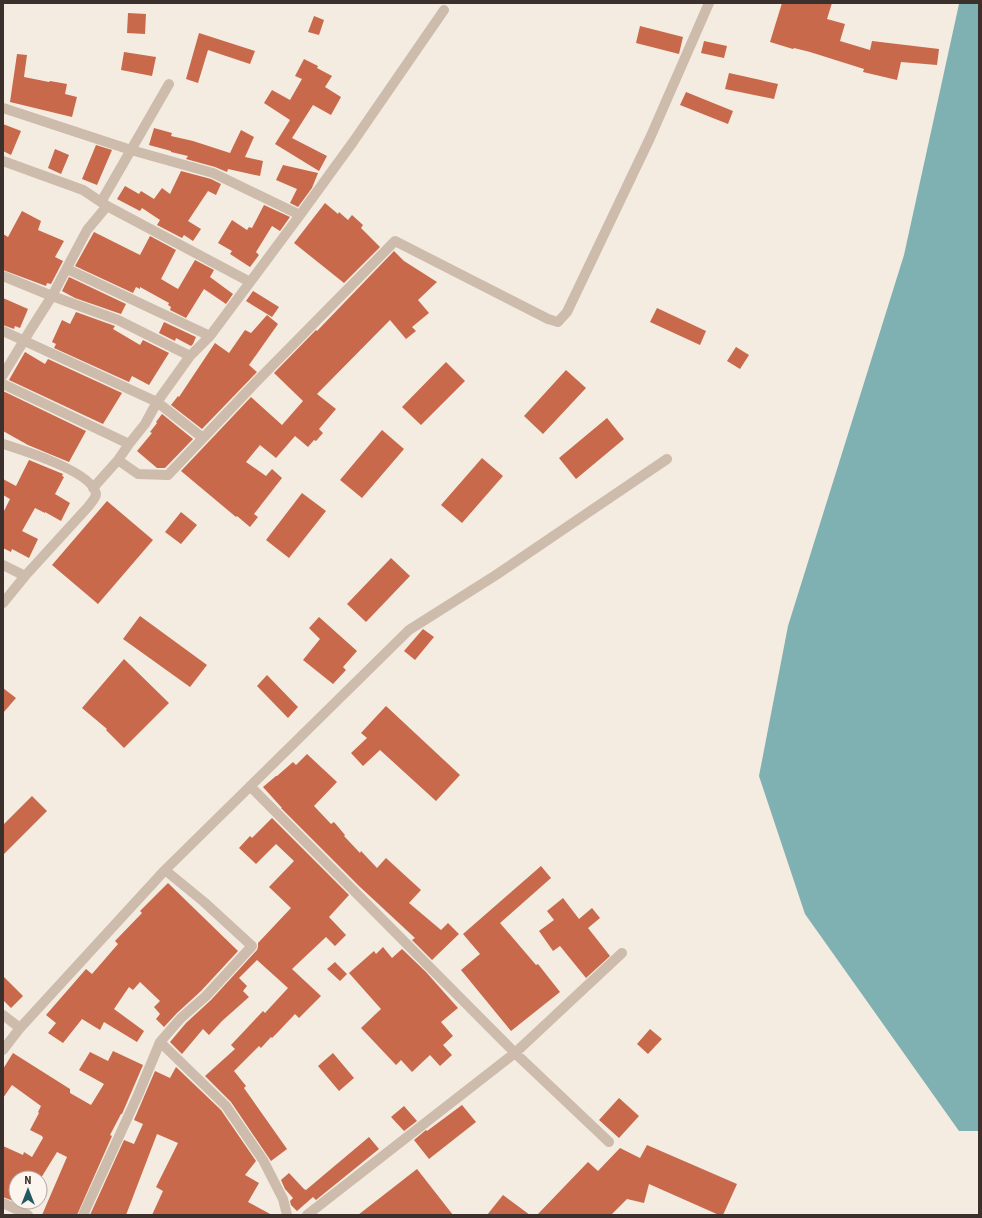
<svg xmlns="http://www.w3.org/2000/svg" width="982" height="1218" font-family="'Source Sans 3',sans-serif">
<rect width="100%" height="100%" fill="#f4ebe1"/>
<!-- water -->
<path fill="#7fb0b2" d="M 979,3 L 979,1131 L 959,1131 L 805,914 L 759,776 L 788,626 L 904,255 L 959,4 Z"/>
<!-- building -->
<path fill="#c8694b" d="M 782,3 L 832,3 L 827,19 L 845,24 L 840,41 L 870,50 L 872,41 L 939,49 L 937,65 L 901,62 L 897,80 L 863,72 L 864,69 L 810,52 L 794,48 L 793,49 L 770,42 Z
M 128,13 L 146,14 L 145,34 L 127,33 Z
M 314,16 L 324,20 L 319,35 L 308,32 Z
M 640,26 L 683,37 L 679,54 L 636,43 Z
M 199,33 L 255,51 L 250,64 L 208,50 L 198,83 L 186,79 Z
M 704,41 L 727,46 L 724,58 L 701,53 Z
M 124,52 L 156,57 L 152,76 L 121,70 Z
M 17,54 L 27,55 L 24,77 L 49,82 L 50,81 L 67,84 L 65,94 L 77,97 L 72,117 L 10,102 Z
M 304,59 L 318,66 L 317,68 L 332,76 L 325,87 L 341,97 L 331,115 L 313,105 L 292,138 L 327,156 L 319,171 L 275,144 L 290,120 L 264,103 L 272,90 L 290,100 L 302,79 L 295,76 Z
M 729,73 L 778,84 L 774,99 L 725,89 Z
M 686,92 L 733,111 L 728,124 L 680,105 Z
M 3,124 L 21,131 L 11,155 L 3,151 Z
M 154,128 L 172,133 L 171,136 L 193,141 L 230,153 L 241,130 L 254,137 L 245,157 L 263,161 L 260,176 L 228,169 L 227,172 L 215,167 L 186,159 L 188,156 L 171,152 L 171,151 L 149,145 Z
M 96,145 L 112,150 L 97,185 L 82,179 Z
M 55,149 L 69,155 L 61,174 L 48,168 Z
M 283,165 L 318,173 L 312,188 L 298,207 L 290,203 L 297,189 L 276,180 Z
M 181,171 L 211,179 L 221,184 L 216,195 L 208,191 L 188,221 L 201,229 L 193,241 L 184,235 L 182,238 L 157,225 L 160,220 L 142,208 L 140,211 L 117,199 L 125,186 L 139,194 L 141,191 L 154,199 L 162,188 L 170,194 Z
M 325,203 L 338,214 L 339,212 L 348,220 L 352,215 L 363,225 L 361,228 L 380,247 L 344,283 L 294,243 Z
M 264,205 L 290,217 L 280,231 L 272,226 L 256,252 L 259,255 L 250,267 L 230,254 L 232,251 L 218,243 L 232,220 L 247,230 L 249,227 L 252,228 Z
M 22,211 L 41,221 L 38,230 L 64,241 L 55,257 L 63,261 L 51,284 L 47,283 L 46,286 L 3,270 L 3,234 L 8,237 Z
M 94,232 L 140,255 L 150,236 L 176,250 L 161,279 L 178,289 L 195,260 L 214,270 L 210,277 L 233,294 L 226,304 L 204,289 L 186,318 L 170,310 L 171,307 L 168,305 L 169,303 L 140,287 L 140,289 L 136,287 L 133,293 L 75,266 Z
M 394,251 L 404,261 L 437,282 L 418,300 L 429,313 L 412,327 L 416,331 L 406,339 L 390,320 L 317,394 L 336,409 L 319,429 L 323,433 L 316,441 L 314,440 L 308,447 L 295,436 L 276,458 L 260,445 L 246,462 L 266,476 L 272,469 L 282,478 L 254,514 L 258,517 L 250,527 L 237,516 L 236,517 L 181,471 L 251,397 L 282,425 L 303,401 L 274,373 L 316,330 L 317,331 Z
M 69,277 L 126,304 L 121,314 L 75,298 L 62,291 Z
M 253,291 L 279,307 L 272,317 L 246,301 Z
M 3,298 L 28,309 L 20,328 L 15,326 L 14,329 L 3,325 Z
M 657,308 L 706,331 L 700,345 L 650,322 Z
M 76,312 L 115,326 L 113,329 L 140,345 L 143,340 L 169,353 L 149,385 L 132,376 L 129,382 L 54,348 L 56,344 L 52,342 L 62,320 L 70,324 Z
M 267,315 L 278,324 L 249,365 L 257,372 L 202,429 L 171,405 L 178,396 L 179,397 L 215,343 L 229,353 L 245,330 L 251,333 Z
M 164,322 L 196,337 L 193,344 L 191,346 L 176,338 L 175,341 L 159,333 Z
M 736,347 L 749,355 L 740,369 L 727,361 Z
M 25,352 L 45,364 L 48,359 L 122,393 L 103,424 L 9,380 Z
M 446,362 L 465,381 L 421,425 L 402,407 Z
M 566,370 L 586,388 L 543,434 L 524,416 Z
M 3,391 L 86,431 L 69,462 L 28,445 L 3,431 Z
M 162,414 L 193,439 L 165,468 L 157,468 L 137,451 L 152,433 L 150,432 L 157,423 L 156,422 Z
M 607,418 L 624,439 L 576,479 L 559,458 Z
M 382,430 L 404,449 L 362,498 L 340,480 Z
M 482,458 L 503,476 L 462,523 L 441,505 Z
M 29,460 L 63,474 L 62,476 L 64,477 L 55,494 L 70,503 L 61,521 L 45,512 L 45,513 L 35,508 L 22,531 L 38,539 L 29,558 L 12,549 L 11,552 L 3,548 L 3,513 L 10,499 L 3,495 L 3,479 L 16,486 Z
M 302,493 L 326,511 L 289,558 L 266,540 Z
M 107,501 L 153,540 L 98,604 L 52,565 Z
M 181,512 L 197,525 L 181,544 L 165,532 Z
M 391,558 L 410,576 L 366,622 L 347,604 Z
M 140,616 L 207,665 L 190,687 L 123,639 Z
M 319,617 L 357,651 L 343,667 L 346,670 L 333,684 L 303,660 L 320,639 L 309,628 Z
M 423,629 L 434,637 L 415,660 L 404,651 Z
M 124,659 L 169,703 L 124,748 L 106,730 L 107,729 L 82,708 Z
M 267,675 L 298,707 L 288,718 L 257,686 Z
M 3,688 L 16,698 L 3,713 Z
M 386,706 L 460,775 L 436,801 L 380,750 L 363,766 L 351,753 L 367,738 L 361,733 Z
M 307,754 L 337,782 L 314,806 L 331,824 L 334,822 L 345,835 L 344,836 L 360,853 L 361,851 L 377,868 L 386,858 L 421,890 L 409,903 L 441,930 L 448,923 L 459,934 L 432,960 L 412,940 L 415,938 L 359,886 L 281,808 L 282,808 L 263,787 L 276,776 L 277,776 L 293,762 L 296,765 Z
M 32,796 L 47,811 L 3,855 L 3,825 Z
M 272,818 L 349,895 L 329,917 L 346,935 L 335,946 L 326,937 L 292,969 L 321,996 L 299,1018 L 295,1014 L 278,1032 L 272,1038 L 271,1037 L 261,1048 L 259,1046 L 234,1071 L 246,1086 L 244,1088 L 287,1149 L 271,1161 L 231,1102 L 205,1076 L 235,1049 L 231,1045 L 263,1011 L 265,1013 L 288,988 L 257,960 L 239,978 L 247,986 L 243,991 L 249,997 L 222,1021 L 209,1035 L 203,1029 L 182,1054 L 170,1042 L 186,1023 L 211,1000 L 257,950 L 258,947 L 258,943 L 291,908 L 269,887 L 294,861 L 276,844 L 256,864 L 239,848 L 250,836 L 252,838 Z
M 541,866 L 551,878 L 500,923 L 536,965 L 538,964 L 560,992 L 511,1031 L 461,970 L 480,954 L 463,934 Z
M 168,883 L 238,951 L 201,991 L 177,1013 L 164,1027 L 156,1019 L 160,1014 L 154,1007 L 160,1001 L 140,982 L 133,990 L 129,987 L 114,1009 L 144,1031 L 137,1042 L 104,1022 L 100,1030 L 82,1019 L 63,1043 L 48,1033 L 56,1023 L 46,1015 L 86,969 L 92,974 L 118,944 L 115,941 L 142,913 L 140,911 Z
M 563,898 L 579,919 L 592,908 L 600,918 L 588,928 L 610,956 L 586,978 L 560,946 L 553,951 L 539,931 L 554,920 L 547,911 Z
M 383,947 L 392,958 L 402,949 L 426,972 L 458,1008 L 441,1022 L 453,1036 L 443,1045 L 452,1055 L 440,1066 L 430,1055 L 412,1072 L 401,1060 L 396,1065 L 361,1028 L 381,1009 L 349,973 L 374,951 L 376,954 Z
M 335,962 L 347,974 L 340,981 L 327,969 Z
M 3,976 L 23,996 L 11,1008 L 3,1000 Z
M 650,1029 L 662,1039 L 648,1054 L 637,1044 Z
M 113,1051 L 143,1065 L 122,1114 L 121,1114 L 110,1135 L 112,1136 L 77,1215 L 42,1215 L 67,1157 L 57,1152 L 41,1178 L 16,1178 L 16,1202 L 3,1197 L 3,1146 L 23,1155 L 24,1152 L 32,1157 L 43,1138 L 42,1136 L 30,1130 L 39,1113 L 38,1112 L 41,1106 L 12,1085 L 3,1098 L 3,1069 L 13,1053 L 70,1089 L 70,1093 L 91,1105 L 104,1084 L 79,1070 L 90,1052 L 108,1061 Z
M 333,1053 L 354,1078 L 339,1091 L 318,1066 Z
M 176,1067 L 221,1110 L 256,1161 L 245,1175 L 259,1183 L 248,1202 L 272,1215 L 152,1215 L 163,1191 L 156,1187 L 178,1143 L 157,1134 L 126,1215 L 90,1215 L 124,1140 L 134,1144 L 143,1124 L 134,1120 L 155,1071 L 170,1078 Z
M 619,1098 L 639,1116 L 619,1138 L 599,1120 Z
M 462,1105 L 476,1122 L 429,1159 L 414,1140 L 426,1130 L 427,1131 Z
M 404,1106 L 417,1121 L 404,1131 L 391,1117 Z
M 369,1137 L 379,1149 L 316,1200 L 313,1197 L 297,1211 L 291,1205 L 290,1201 L 293,1198 L 285,1189 L 281,1180 L 289,1173 L 304,1189 L 306,1190 Z
M 647,1145 L 737,1184 L 723,1215 L 719,1215 L 649,1184 L 644,1203 L 627,1199 L 611,1215 L 537,1215 L 588,1162 L 598,1171 L 620,1148 L 640,1158 Z
M 417,1169 L 453,1215 L 358,1215 Z
M 503,1195 L 530,1215 L 487,1215 Z"/>
<g fill="none" stroke-linecap="round" stroke-linejoin="round">
<!-- minor -->
<path stroke="#cdbbac" stroke-width="10" d="M 3,108 L 131,150 L 213,173 L 300,215
M 3,161 L 83,190 L 107,206 L 87,230 L 52,296 L 31,329 L 3,375
M 101,202 L 169,84
M 107,206 L 250,282
M 67,269 L 210,336
M 3,276 L 52,296 L 118,320 L 190,356
M 3,331 L 157,402 L 203,438
M 3,384 L 129,444
M 3,444 C 22,450 93,472 96,494 C 96,498 90,504 88,507 L 25,576 L 3,603
M 118,460 L 138,474 L 168,475 L 258,380 L 395,241 L 548,319 L 558,322 L 567,312 L 650,138 L 709,3
M 93,488 L 118,460 L 129,444 L 145,424 L 157,402 L 190,356 L 210,336 L 300,215 L 353,142 L 444,10
M 3,565 L 25,576
M 250,786 L 515,1053 L 609,1142
M 165,870 L 409,630 L 496,575 L 667,459
M 3,1015 L 20,1028 L 165,870 L 204,902 L 252,946 L 206,996 L 181,1018 L 160,1042 L 226,1106 L 263,1160 L 283,1199 L 287,1215
M 3,1050 L 20,1028
M 3,1203 L 28,1215
M 83,1215 L 138,1095 L 160,1042
M 307,1215 L 515,1053 L 622,953"/>
</g>
<!-- border -->
<rect width="982" height="1218" fill="none" stroke="#3b302b" stroke-width="8"/>
<!-- north arrow -->
<g transform="translate(28 1190)"><circle r="19" fill="#fbf5ee" stroke="#aea6a0"/>
<path d="M0-3L7 15L0 10L-7 15Z" fill="#1f5a5e"/>
<text y="-6" font-size="11" font-weight="bold" text-anchor="middle" fill="#3b302b">N</text>
</g>
</svg>
